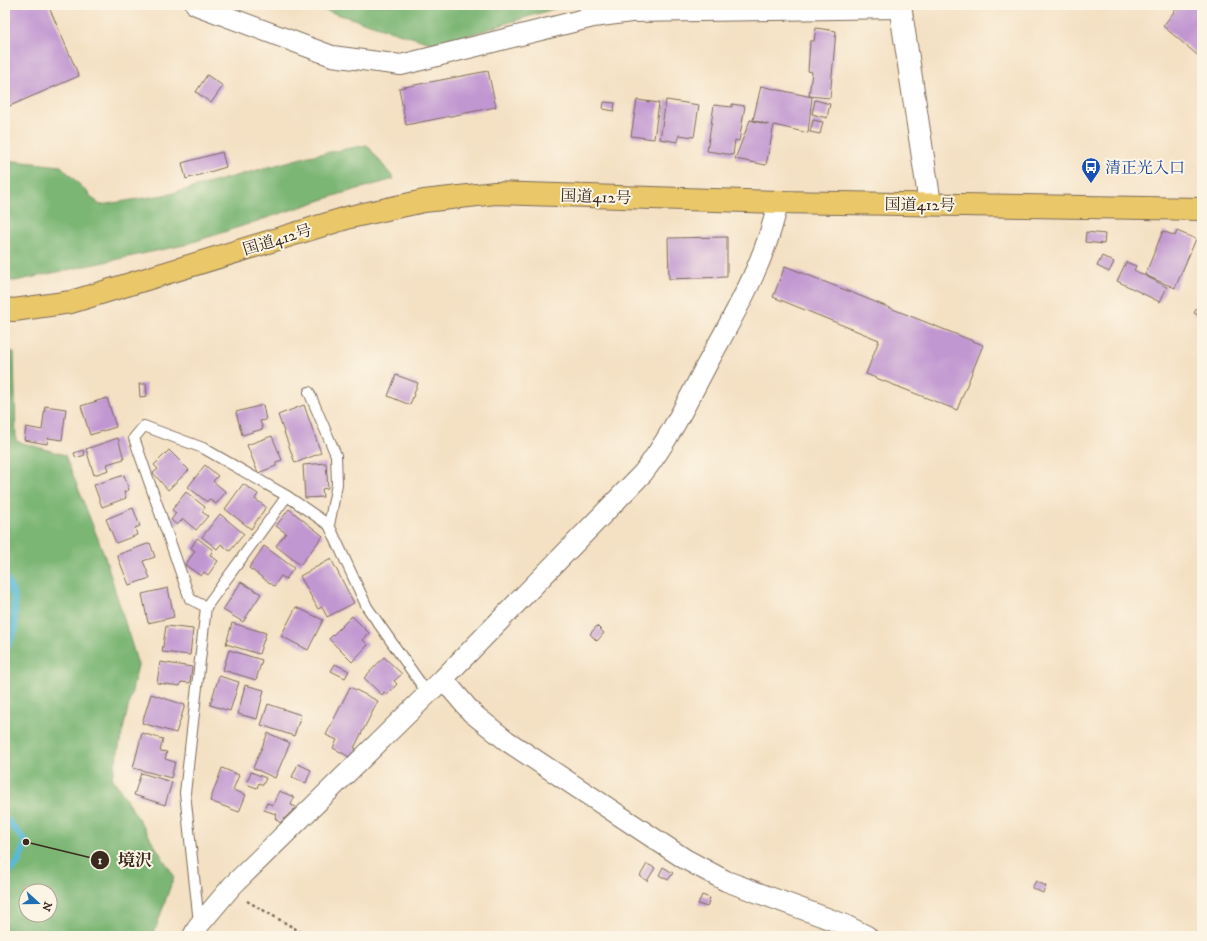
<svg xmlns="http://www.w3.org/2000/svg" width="1207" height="941" font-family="'IM FELL DW Pica','Noto Serif JP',serif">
<rect width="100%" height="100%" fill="#fcf5e5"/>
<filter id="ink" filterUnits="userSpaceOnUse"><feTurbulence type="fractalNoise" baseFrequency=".025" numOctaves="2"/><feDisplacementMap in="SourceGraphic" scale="8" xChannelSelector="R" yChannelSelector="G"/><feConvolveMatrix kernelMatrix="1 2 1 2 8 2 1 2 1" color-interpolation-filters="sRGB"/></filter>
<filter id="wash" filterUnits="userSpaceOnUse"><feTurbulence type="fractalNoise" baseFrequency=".012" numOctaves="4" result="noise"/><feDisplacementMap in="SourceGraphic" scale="16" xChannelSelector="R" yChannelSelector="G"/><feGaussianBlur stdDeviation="0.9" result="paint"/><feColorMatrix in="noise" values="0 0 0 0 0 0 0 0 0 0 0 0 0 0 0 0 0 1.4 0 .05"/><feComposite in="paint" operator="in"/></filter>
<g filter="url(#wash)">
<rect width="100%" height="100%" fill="#f4e1c4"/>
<!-- forest -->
<path fill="#7cb674" stroke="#5c7049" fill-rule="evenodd" d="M 308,5 L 566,5 L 437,45 Z
M 367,145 L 394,179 L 340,194 L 184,245 L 15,281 L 5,280 L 5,160 L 61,166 L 100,205 L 170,194 L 309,156 Z
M 5,351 L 14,352 L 16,441 L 65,455 L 104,554 L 138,665 L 112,777 L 174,876 L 153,936 L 5,936 ZM 26,891 L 50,891 L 50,915 L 26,915 Z"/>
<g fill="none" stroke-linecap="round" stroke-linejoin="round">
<!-- stream -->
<path stroke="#58b9d7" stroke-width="7" d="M 5,576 L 14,596 L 15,629 L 5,651
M 5,818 L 26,842 L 17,864 L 5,876"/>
</g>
<g id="blocks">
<!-- building -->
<path fill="#c197d1" d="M 5,5 L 48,5 L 79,76 L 5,108 Z
M 1173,5 L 1202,5 L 1202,59 L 1163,26 L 1177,8 Z
M 816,28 L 836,31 L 830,98 L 809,96 L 812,72 L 808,71 L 810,41 L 814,41 Z
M 488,71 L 496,107 L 406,125 L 399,88 Z
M 207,75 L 223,86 L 211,103 L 196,92 Z
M 761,86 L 812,97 L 808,133 L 774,125 L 766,165 L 735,159 L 750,120 L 769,125 L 753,120 Z
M 637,100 L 659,103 L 654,139 L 631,136 Z
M 666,100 L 699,105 L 694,137 L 679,135 L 678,142 L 660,139 Z
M 815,100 L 830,104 L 827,118 L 812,114 Z
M 604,102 L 615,103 L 614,111 L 603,109 Z
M 732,104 L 745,106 L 739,141 L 735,140 L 733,155 L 707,151 L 714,105 L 732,107 Z
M 813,120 L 823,122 L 820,134 L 810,132 Z
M 222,152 L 226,167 L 186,179 L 182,163 Z
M 1163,231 L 1175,236 L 1177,231 L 1196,239 L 1175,288 L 1145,275 Z
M 1086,232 L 1105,234 L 1104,244 L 1085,242 Z
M 727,237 L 727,277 L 669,279 L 668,238 Z
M 1102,256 L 1114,262 L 1109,272 L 1097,266 Z
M 1126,262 L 1136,266 L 1134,270 L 1167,287 L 1160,302 L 1117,281 Z
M 785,266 L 983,345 L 957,410 L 866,374 L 879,340 L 773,297 Z
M 1202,298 L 1202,317 L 1194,313 Z
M 396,375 L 418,383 L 410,405 L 388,396 Z
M 139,384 L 146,384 L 147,396 L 140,397 Z
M 107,398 L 116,427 L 90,435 L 81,406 Z
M 263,405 L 266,420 L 260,421 L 263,429 L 242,435 L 236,412 Z
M 304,405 L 321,453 L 295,463 L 278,415 Z
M 45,406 L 66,409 L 62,440 L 48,438 L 47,444 L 24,440 L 26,427 L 42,430 Z
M 272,436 L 282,460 L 276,462 L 276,466 L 258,473 L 247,445 Z
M 118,438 L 124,459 L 107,464 L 109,470 L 94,475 L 86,449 Z
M 83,450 L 85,455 L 76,458 L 74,453 Z
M 169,450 L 189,470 L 168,490 L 153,473 L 158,469 L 154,465 Z
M 326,463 L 328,488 L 322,489 L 323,497 L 305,498 L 303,465 Z
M 205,465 L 218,476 L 213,481 L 226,492 L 216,504 L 209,499 L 207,502 L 188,487 Z
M 124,475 L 129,490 L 124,492 L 126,498 L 102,507 L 94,485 Z
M 243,484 L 258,494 L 255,499 L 266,507 L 251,529 L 225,509 Z
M 186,492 L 205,507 L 202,512 L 208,516 L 196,530 L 183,519 L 177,525 L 171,520 L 176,513 L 172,510 Z
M 133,508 L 140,526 L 135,528 L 137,535 L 116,543 L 106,519 Z
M 289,509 L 323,536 L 300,565 L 276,546 L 286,533 L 276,526 Z
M 220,514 L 244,534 L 230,551 L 221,544 L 217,549 L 202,537 Z
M 197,538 L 213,550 L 210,555 L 218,561 L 208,575 L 204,572 L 201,576 L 185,565 L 195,551 L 191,548 Z
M 150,543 L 155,557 L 143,561 L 150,578 L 129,585 L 117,555 Z
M 264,546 L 294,568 L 286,579 L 281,576 L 274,586 L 249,568 Z
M 331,559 L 354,603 L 327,617 L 322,607 L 318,609 L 300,576 Z
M 241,582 L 261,594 L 243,622 L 223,610 Z
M 168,588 L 174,617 L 148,623 L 142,594 Z
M 296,607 L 323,620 L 308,650 L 281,636 Z
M 352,616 L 369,633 L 363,640 L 368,645 L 352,662 L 329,639 Z
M 232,623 L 266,633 L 259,654 L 226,644 Z
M 166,626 L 193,629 L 190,655 L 162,652 Z
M 597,626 L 604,633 L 597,641 L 590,634 Z
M 229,650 L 262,660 L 256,680 L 223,670 Z
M 384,657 L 402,674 L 394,681 L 397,684 L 387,695 L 384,692 L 382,695 L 364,678 Z
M 160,662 L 192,667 L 190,683 L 181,682 L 180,686 L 157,683 Z
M 335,664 L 349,671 L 345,678 L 331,671 Z
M 219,676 L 239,682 L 230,711 L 210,705 Z
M 245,685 L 264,690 L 257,719 L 238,714 Z
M 350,687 L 378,701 L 354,748 L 358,750 L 353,759 L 333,748 L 337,740 L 326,735 Z
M 151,694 L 185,705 L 176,733 L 142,723 Z
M 268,704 L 301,715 L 294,736 L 261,725 Z
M 142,733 L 163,739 L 160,751 L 167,752 L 165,759 L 175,762 L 171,778 L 133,768 Z
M 268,733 L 290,743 L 275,778 L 253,768 Z
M 298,764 L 311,770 L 306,783 L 292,777 Z
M 222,768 L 239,775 L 233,790 L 246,795 L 239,812 L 210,801 Z
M 251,772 L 266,778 L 263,785 L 259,783 L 257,788 L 246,784 Z
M 141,773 L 172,782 L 165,805 L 134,795 Z
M 279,791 L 294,797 L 291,805 L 296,807 L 280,823 L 275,818 L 276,814 L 264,810 L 267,803 L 273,805 Z
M 647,864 L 655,868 L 647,881 L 640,876 Z
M 663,867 L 673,873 L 668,880 L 659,875 Z
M 1036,881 L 1046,886 L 1043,893 L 1032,888 Z
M 702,895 L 710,898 L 707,907 L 698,904 Z"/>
</g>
</g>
<g filter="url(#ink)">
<use href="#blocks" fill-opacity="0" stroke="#7c6a58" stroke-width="1"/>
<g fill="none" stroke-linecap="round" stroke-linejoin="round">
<!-- service casing -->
<g stroke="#7c6a58" stroke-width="12">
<path id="service" d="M 309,392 L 336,455 L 337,484 L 329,525
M 206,607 L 190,599 L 134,438 L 144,426 L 203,448 L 287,496 L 329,525 L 367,607 L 428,694
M 199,923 L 185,793 L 206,607 L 287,496"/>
</g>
<!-- minor casing -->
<g stroke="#7c6a58" stroke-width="22">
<path id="minor" d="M 196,5 L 332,56 L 401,65 L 593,17 L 631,12 L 900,8
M 443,679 L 472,713 L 507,741 L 685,859 L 726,881 L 843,924 L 867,936
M 193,936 L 199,925 L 232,886 L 443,679 L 643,473 C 668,441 686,404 705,368 C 733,316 766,262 778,202"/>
</g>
<!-- tertiary casing -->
<g stroke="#7c6a58" stroke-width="24">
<path id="tertiary" d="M 900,5 L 930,204"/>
</g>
<!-- trunk casing -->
<g stroke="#7c6a58" stroke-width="24">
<path id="trunk" d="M 5,309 L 14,310 L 71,302 L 350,217 L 424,201 L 495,193 L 778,202 L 1202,209"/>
</g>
<!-- path -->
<path stroke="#7c6a58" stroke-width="2.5" stroke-dasharray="3 3" stroke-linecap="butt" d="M 247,901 L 308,936"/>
<!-- service -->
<use href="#service" stroke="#fff" stroke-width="10"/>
<!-- minor -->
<use href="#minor" stroke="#fff" stroke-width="20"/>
<!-- tertiary -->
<use href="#tertiary" stroke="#fff" stroke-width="22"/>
<!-- trunk -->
<use href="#trunk" stroke="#eac769" stroke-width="22"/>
</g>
</g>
<!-- icons -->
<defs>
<g id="bus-pin" transform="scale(1)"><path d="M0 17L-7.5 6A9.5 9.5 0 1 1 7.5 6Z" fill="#1a4fb4" stroke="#fcf5e5"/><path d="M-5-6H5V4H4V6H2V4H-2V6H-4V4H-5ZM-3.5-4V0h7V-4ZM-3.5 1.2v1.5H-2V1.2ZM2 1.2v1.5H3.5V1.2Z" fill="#fff"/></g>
</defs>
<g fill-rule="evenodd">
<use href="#bus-pin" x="1091" y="167"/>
</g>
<g text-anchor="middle" stroke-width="4" stroke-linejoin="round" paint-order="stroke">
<!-- transit labels -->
<g font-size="16" fill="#164399" stroke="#fcf5e5" text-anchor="start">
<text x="1105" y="173">清正光入口</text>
</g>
<!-- street labels -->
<g font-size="16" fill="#3b2a1e" stroke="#fcf5e5">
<text transform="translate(596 196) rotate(2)" y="6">国道412号</text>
<text transform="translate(920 204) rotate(1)" y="6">国道412号</text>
<text transform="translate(277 239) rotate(-17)" y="6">国道412号</text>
</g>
</g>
<!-- callouts -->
<path fill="none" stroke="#3b2a1e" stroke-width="1.5" d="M26 842L100 860"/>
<g fill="#3b2a1e" stroke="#fcf5e5" stroke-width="1.5">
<circle cx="26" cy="842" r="4"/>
<circle cx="100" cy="860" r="10"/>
</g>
<g font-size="12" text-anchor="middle" font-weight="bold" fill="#fff">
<text x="100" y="864">1</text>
</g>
<g font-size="17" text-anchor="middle" font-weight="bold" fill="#3b2a1e" stroke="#fcf5e5" stroke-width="4" stroke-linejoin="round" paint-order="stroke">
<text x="135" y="866">境沢</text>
</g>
<!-- margin -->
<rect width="1207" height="941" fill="none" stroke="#fcf5e5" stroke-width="20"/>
<!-- north arrow -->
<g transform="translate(38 903) rotate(111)"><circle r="19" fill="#fcf5e5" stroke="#afa495"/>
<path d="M0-3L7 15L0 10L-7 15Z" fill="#1f6fb2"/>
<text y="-6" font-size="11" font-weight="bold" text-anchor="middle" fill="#3b2a1e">N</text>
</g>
</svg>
